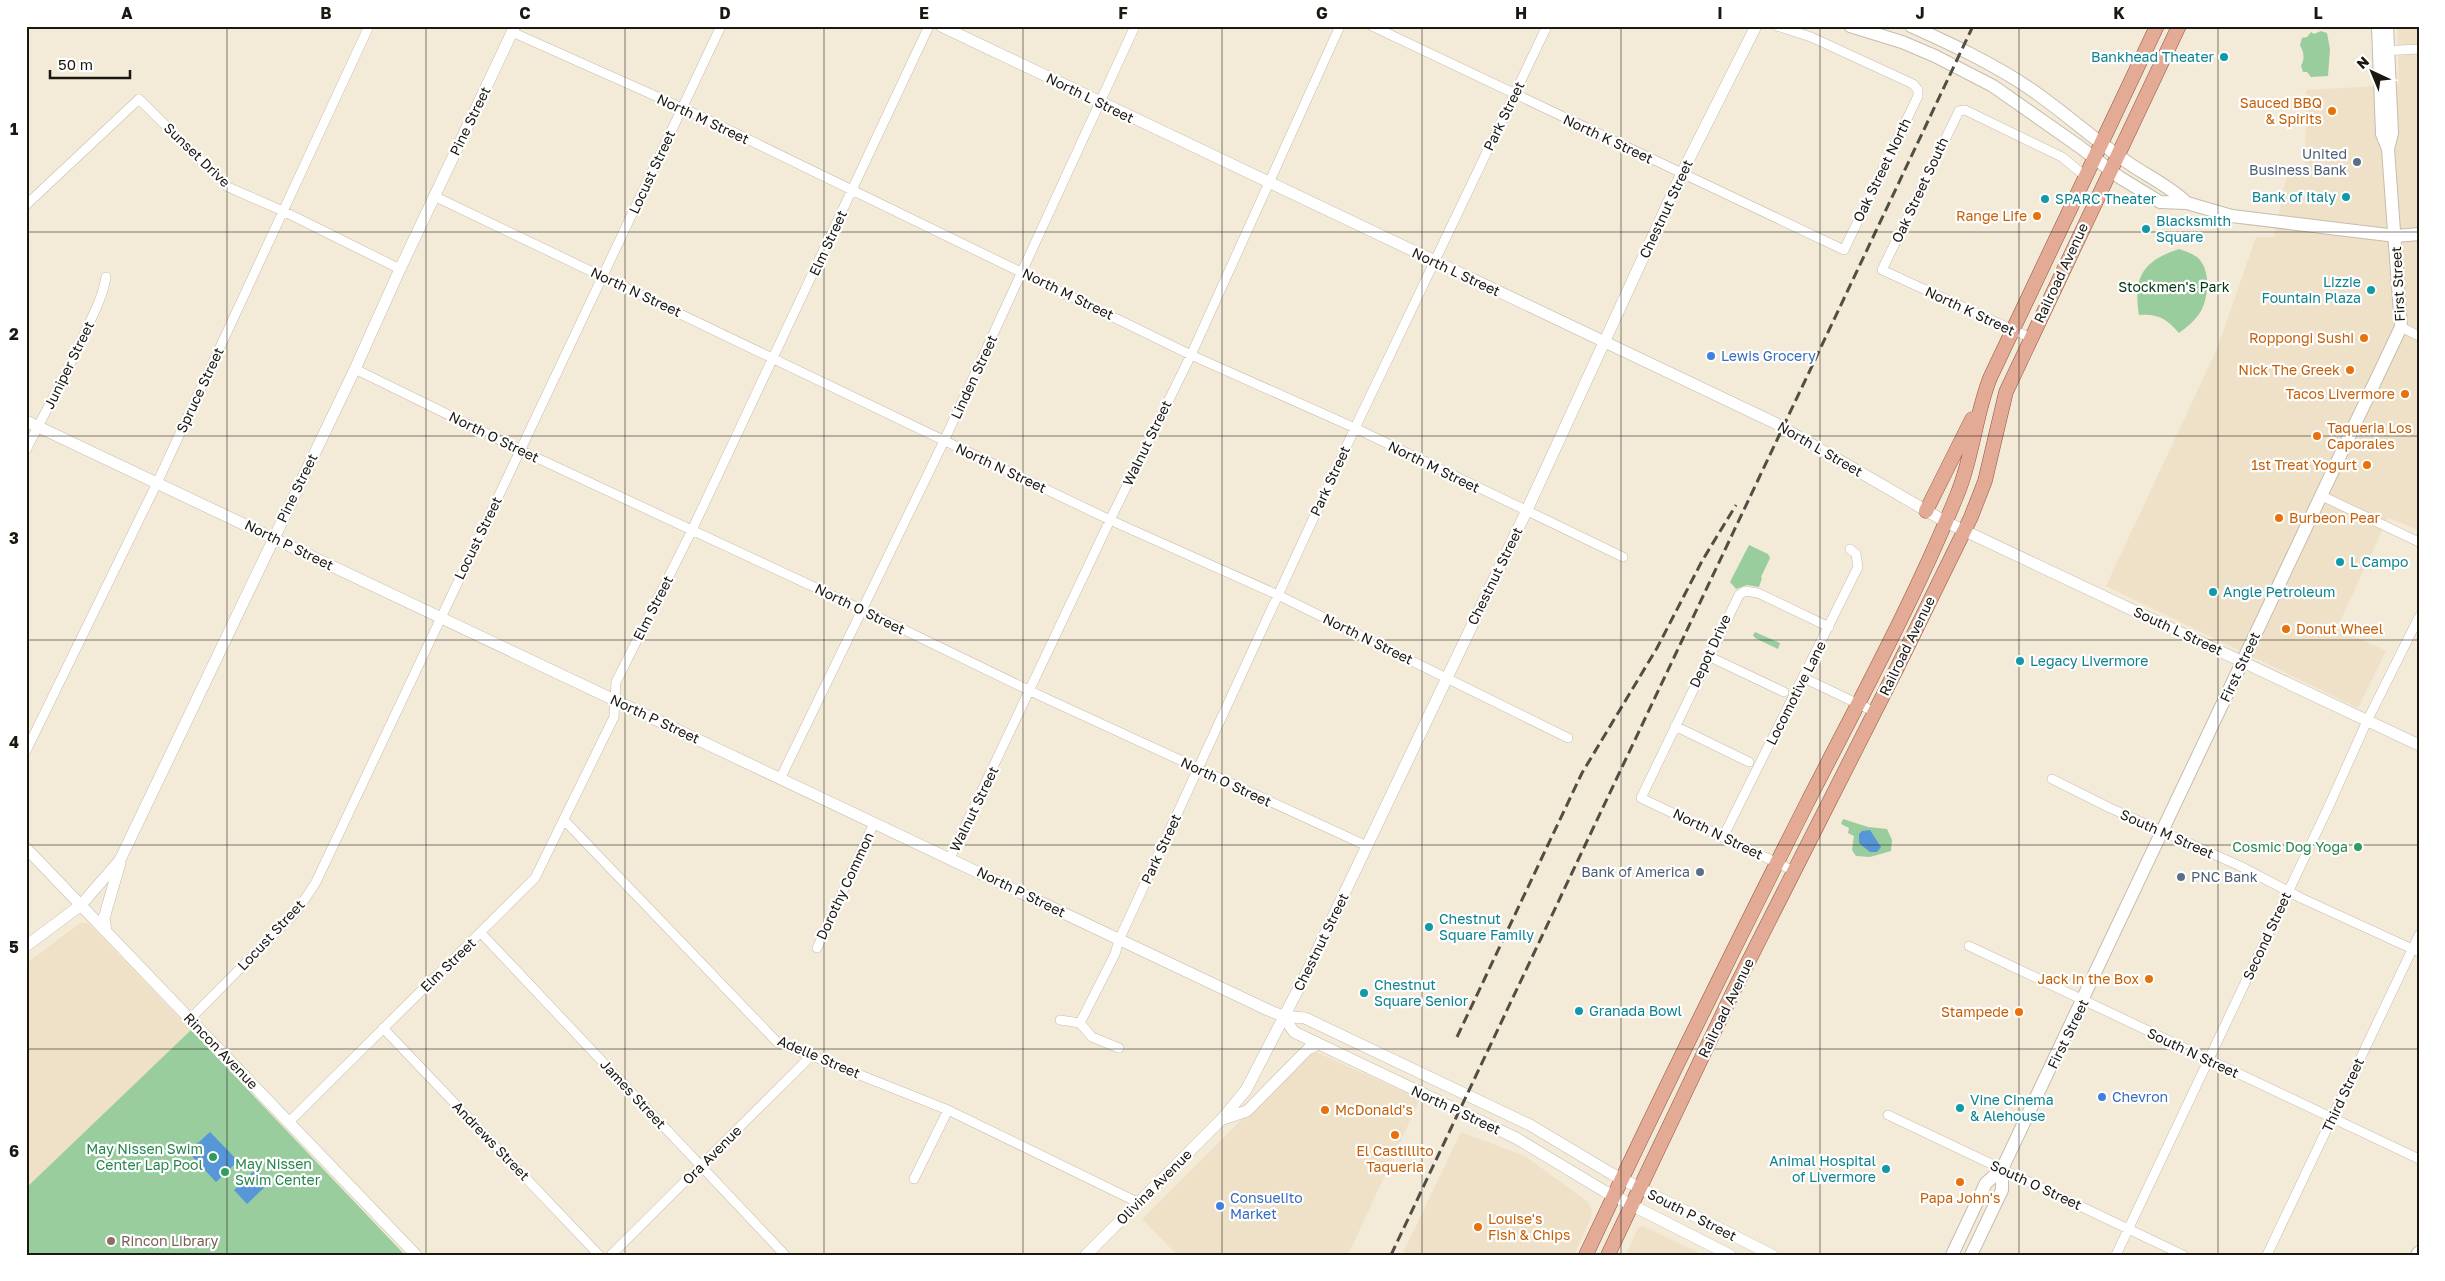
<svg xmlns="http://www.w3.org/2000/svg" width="2445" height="1281" font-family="'Golos Text',sans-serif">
<rect width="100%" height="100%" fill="#f3ead8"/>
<!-- built -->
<path fill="#eee1c8" d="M 2397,26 L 2419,26 L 2419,530 L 2388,518 L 2337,628 L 2386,651 L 2358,708 L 2106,586 L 2217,349 L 2256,237 L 2274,237 L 2286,178 L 2305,176 L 2306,90 L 2399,85 Z
M 80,923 L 88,923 L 93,928 L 191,1030 L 26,1188 L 26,964 Z
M 1314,1051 L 1420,1099 L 1348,1255 L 1177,1255 L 1142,1219 L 1304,1057 Z
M 1461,1132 L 1525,1156 L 1588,1202 L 1592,1211 L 1590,1220 L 1574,1255 L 1402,1255 Z
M 1643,1226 L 1703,1255 L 1626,1255 L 1638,1228 Z"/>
<!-- green -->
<path fill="#99cd9e" d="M 2321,31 L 2327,33 L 2330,49 L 2328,76 L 2311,77 L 2307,72 L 2303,72 L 2301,66 C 2305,58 2304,53 2300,45 L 2302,38 L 2307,37 L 2311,32 L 2314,34 Z
M 2179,249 C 2185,251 2191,253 2197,257 C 2211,269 2209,296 2201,311 C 2195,321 2187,327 2179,333 C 2167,319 2158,313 2139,315 C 2133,278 2142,261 2179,249 Z
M 1749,545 L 1768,554 L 1770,558 L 1761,577 L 1762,578 L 1759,587 L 1747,585 L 1736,589 L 1730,582 Z
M 1755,632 L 1780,643 L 1778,649 L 1755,638 L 1753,635 Z
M 1843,819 L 1868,827 L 1887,829 L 1892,840 L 1891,851 L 1870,857 L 1856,856 L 1852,850 L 1854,836 L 1848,833 L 1849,828 L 1841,824 Z
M 191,1030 L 405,1255 L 26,1255 L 26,1188 Z"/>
<!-- water -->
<path fill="#5796d7" d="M 1870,830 L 1881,847 L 1877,852 L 1870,852 L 1859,843 L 1859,834 L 1862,831 Z
M 210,1132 L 238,1161 L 216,1182 L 188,1152 Z
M 256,1169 L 269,1183 L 247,1204 L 234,1190 Z"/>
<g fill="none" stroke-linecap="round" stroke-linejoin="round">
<!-- minor casing -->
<g stroke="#c6bdac" stroke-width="10">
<path id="minor" d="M 1372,26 L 1844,250 L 1918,96 L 1918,90 L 1913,84 L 1811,37 L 1777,26
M 512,32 L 698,115 L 1191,355 L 1355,428 L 1623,557
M 2382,51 L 2419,49
M 434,196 L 1110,520 L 1278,595 L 1568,738
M 26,205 L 139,99 L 228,187 L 283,211 L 400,269
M 2401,327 L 2419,336
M 2031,338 L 1882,270 L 1959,111 L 1965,110 L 2062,157 L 2085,176
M 355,369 L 520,450 L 861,609 L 1043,697 L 1367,846
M 26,450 C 46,410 68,372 86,330 C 94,313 103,296 106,277
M 2322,496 L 2419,542
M 1708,656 L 1784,692
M 1804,678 L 1875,712
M 1675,726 L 1749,762
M 26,751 L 157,483 L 369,26
M 780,779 L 944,441 L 1135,26
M 2052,779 L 2110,808 L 2240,866 L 2301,898 L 2419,952
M 564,820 L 777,1042 L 948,1110 L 1139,1203
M 1723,837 L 1858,567 L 1856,554 L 1850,549
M 950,858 L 1110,520 L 1191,355 L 1340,26
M 1794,871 L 1641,798 L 1739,595 L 1745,591 L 1758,593 L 1829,627
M 481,933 L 785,1255
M 1969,946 L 2419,1159
M 817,948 L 874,823
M 190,1019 L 297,911 L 316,882 L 721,26
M 1060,1020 L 1080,1023 L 1092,1037 L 1119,1048
M 1080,1023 L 1115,954 L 1119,940 L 1355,428 L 1547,26
M 383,1028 L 599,1255
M 1888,1115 L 2183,1255
M 289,1122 L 535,878 L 614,717 L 616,682 L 692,530 L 929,26
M 914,1179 L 948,1110
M 611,1255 L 811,1056
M 2116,1255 L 2328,808 L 2367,721 L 2419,617
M 2267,1255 L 2419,935"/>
</g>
<!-- tertiary casing -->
<g stroke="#c6bdac" stroke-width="12">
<path id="tertiary" d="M 941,26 L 1775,423 L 1946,522 L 2419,745
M 26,421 L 1268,1010 L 1283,1016 L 1305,1018 L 1530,1125 L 1612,1174 L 1772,1255
M 26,848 L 416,1255
M 106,931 L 104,918 L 120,863
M 26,946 L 81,905 L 120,860 L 355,369 L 400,269 L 515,26
M 1283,1016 L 1294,1032 L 1516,1138 L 1604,1191 L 1730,1255
M 1223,1119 L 1247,1111 L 1308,1049 L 1318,1044
M 1086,1255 L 1222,1119 L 1246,1090 L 1305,976 L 1526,512 L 1682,173 L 1756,26"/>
</g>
<!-- secondary casing -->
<g stroke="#c6bdac" stroke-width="14">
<path id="secondary" d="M 1850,26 L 1902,42 L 1935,56 L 1993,86 L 2080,147 L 2119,177 L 2160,202 L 2187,203 L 2232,216 L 2396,236 L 2419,234
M 1911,26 C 1951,44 1992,63 2029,88 C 2063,111 2093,139 2127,162 C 2147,176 2168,185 2187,203
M 2378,26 L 2382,134 L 2388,149
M 1952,1255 L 1986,1183 L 2002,1169
M 1971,1255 L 2002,1190 L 2002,1169 L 2401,327 L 2388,149 L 2392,133 L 2387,26
M 2417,1255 L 2419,1252"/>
</g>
<!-- primary casing -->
<g stroke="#91533a" stroke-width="15">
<path id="primary" d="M 1926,511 L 1972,419
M 1586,1255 C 1657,1103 1731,954 1806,805 C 1858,703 1914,601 1957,495 C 1973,457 1975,416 1990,378 L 2157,26
M 1608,1255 L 1733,992 L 1897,668 L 1971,517 L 1985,481 L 2006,392 L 2179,26"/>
</g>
<!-- minor -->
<use href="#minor" stroke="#fff" stroke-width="9"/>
<!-- tertiary -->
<use href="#tertiary" stroke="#fff" stroke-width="11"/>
<!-- secondary -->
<use href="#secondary" stroke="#fff" stroke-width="12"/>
<!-- primary -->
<use href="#primary" stroke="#e3ab96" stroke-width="14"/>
<!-- rail -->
<path stroke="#524e44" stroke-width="3" stroke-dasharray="10 5" stroke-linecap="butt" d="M 1457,1037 L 1582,773 L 1657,648 L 1702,561 L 1736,505
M 1391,1255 L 1973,26"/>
</g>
<!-- grid -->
<path fill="none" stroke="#1b1811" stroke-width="1" stroke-opacity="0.55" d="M 227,26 L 227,1255M 426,26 L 426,1255M 625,26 L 625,1255M 824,26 L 824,1255M 1023,26 L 1023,1255M 1222,26 L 1222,1255M 1422,26 L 1422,1255M 1621,26 L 1621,1255M 1820,26 L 1820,1255M 2019,26 L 2019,1255M 2218,26 L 2218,1255M 26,232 L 2419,232M 26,436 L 2419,436M 26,640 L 2419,640M 26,845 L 2419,845M 26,1049 L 2419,1049"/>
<!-- markers -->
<g fill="#0f9aa8" stroke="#fff" stroke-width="2">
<circle cx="2224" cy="57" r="5"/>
<circle cx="2346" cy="197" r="5"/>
<circle cx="2045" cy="199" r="5"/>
<circle cx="2146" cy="229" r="5"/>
<circle cx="2371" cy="290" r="5"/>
<circle cx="2340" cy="562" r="5"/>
<circle cx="2213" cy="592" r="5"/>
<circle cx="2020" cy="661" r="5"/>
<circle cx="1429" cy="927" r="5"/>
<circle cx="1364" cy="993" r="5"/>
<circle cx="1579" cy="1011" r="5"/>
<circle cx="1960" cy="1108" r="5"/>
<circle cx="1886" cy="1169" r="5"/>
</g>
<g fill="#e8710a" stroke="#fff" stroke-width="2">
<circle cx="2332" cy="111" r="5"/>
<circle cx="2037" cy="216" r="5"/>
<circle cx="2364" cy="338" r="5"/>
<circle cx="2350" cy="370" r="5"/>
<circle cx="2405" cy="394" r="5"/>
<circle cx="2317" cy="436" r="5"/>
<circle cx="2367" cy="465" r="5"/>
<circle cx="2279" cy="518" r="5"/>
<circle cx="2286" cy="629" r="5"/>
<circle cx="2149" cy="979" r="5"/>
<circle cx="2019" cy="1012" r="5"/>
<circle cx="1325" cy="1110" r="5"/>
<circle cx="1395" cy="1135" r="5"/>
<circle cx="1960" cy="1182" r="5"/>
<circle cx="1478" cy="1227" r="5"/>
</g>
<g fill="#5c6f8a" stroke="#fff" stroke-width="2">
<circle cx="2357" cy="162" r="5"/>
<circle cx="1700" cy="872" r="5"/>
<circle cx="2181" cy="877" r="5"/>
</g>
<g fill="#3f7fe0" stroke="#fff" stroke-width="2">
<circle cx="1711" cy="356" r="5"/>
<circle cx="2102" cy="1097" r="5"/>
<circle cx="1220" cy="1206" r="5"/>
</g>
<g fill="#2e9e5b" stroke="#fff" stroke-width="2">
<circle cx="2358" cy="847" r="5"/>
<circle cx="213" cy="1157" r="5"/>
<circle cx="225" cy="1172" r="5"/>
</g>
<circle fill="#8d6e63" stroke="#fff" stroke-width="2" cx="111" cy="1241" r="5"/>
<g text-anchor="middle" stroke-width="4.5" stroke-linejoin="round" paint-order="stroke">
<!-- culture labels -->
<g font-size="14" fill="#0d838f" stroke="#fff" text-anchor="start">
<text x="2214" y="62" text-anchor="end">Bankhead Theater</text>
<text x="2336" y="202" text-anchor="end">Bank of Italy</text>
<text x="2055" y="204">SPARC Theater</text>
<text x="2156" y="226">Blacksmith<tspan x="2156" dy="16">Square</tspan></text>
<text x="2361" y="287" text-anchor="end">Lizzie<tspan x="2361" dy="16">Fountain Plaza</tspan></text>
<text x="2350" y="567">L Campo</text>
<text x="2223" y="597">Angle Petroleum</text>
<text x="2030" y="666">Legacy Livermore</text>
<text x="1439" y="924">Chestnut<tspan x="1439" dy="16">Square Family</tspan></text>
<text x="1374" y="990">Chestnut<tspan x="1374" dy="16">Square Senior</tspan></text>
<text x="1589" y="1016">Granada Bowl</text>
<text x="1970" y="1105">Vine Cinema<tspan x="1970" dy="16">&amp; Alehouse</tspan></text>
<text x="1876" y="1166" text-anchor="end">Animal Hospital<tspan x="1876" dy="16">of Livermore</tspan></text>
</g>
<!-- street labels -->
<g font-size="14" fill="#1b1811" stroke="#fff">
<text transform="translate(1090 98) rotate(26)" y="5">North L Street</text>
<text transform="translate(1504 116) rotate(-64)" y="5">Park Street</text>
<text transform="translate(703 119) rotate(25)" y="5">North M Street</text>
<text transform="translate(470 121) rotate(-64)" y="5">Pine Street</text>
<text transform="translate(1608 139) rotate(25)" y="5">North K Street</text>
<text transform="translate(197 155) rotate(44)" y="5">Sunset Drive</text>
<text transform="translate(1882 170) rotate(-64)" y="5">Oak Street North</text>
<text transform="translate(652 172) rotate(-65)" y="5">Locust Street</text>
<text transform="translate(1920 190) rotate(-65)" y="5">Oak Street South</text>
<text transform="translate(1666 209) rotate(-65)" y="5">Chestnut Street</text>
<text transform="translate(828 243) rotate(-65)" y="5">Elm Street</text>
<text transform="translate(1456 272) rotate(25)" y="5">North L Street</text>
<text transform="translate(2061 273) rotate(-65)" y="5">Railroad Avenue</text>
<text transform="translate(2398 284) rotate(-93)" y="5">First Street</text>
<text transform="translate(636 292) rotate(25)" y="5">North N Street</text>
<text transform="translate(1068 294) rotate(26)" y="5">North M Street</text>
<text transform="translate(1970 311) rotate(25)" y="5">North K Street</text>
<text transform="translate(69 365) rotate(-64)" y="5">Juniper Street</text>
<text transform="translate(974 377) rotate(-65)" y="5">Linden Street</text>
<text transform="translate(200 390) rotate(-65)" y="5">Spruce Street</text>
<text transform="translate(494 437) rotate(26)" y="5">North O Street</text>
<text transform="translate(1147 443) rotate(-64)" y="5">Walnut Street</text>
<text transform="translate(1820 449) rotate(30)" y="5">North L Street</text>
<text transform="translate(1434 467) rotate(26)" y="5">North M Street</text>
<text transform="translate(1001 468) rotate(25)" y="5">North N Street</text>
<text transform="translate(1330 481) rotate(-65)" y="5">Park Street</text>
<text transform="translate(297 488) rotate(-64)" y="5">Pine Street</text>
<text transform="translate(478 538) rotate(-64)" y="5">Locust Street</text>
<text transform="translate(289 545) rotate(26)" y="5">North P Street</text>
<text transform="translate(1495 576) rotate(-64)" y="5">Chestnut Street</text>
<text transform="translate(653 608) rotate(-63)" y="5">Elm Street</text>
<text transform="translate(860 609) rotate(26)" y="5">North O Street</text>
<text transform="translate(2178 631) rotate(25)" y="5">South L Street</text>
<text transform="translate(1368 639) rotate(26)" y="5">North N Street</text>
<text transform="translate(1907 646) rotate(-64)" y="5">Railroad Avenue</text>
<text transform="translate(1710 651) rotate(-65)" y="5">Depot Drive</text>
<text transform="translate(2240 667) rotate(-65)" y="5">First Street</text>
<text transform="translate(1796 693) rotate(-63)" y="5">Locomotive Lane</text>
<text transform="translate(655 719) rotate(25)" y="5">North P Street</text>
<text transform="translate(1226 782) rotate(25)" y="5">North O Street</text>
<text transform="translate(974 809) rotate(-64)" y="5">Walnut Street</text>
<text transform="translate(1718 834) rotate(26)" y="5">North N Street</text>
<text transform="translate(2167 834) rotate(24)" y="5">South M Street</text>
<text transform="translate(1161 849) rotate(-65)" y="5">Park Street</text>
<text transform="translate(845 886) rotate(-65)" y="5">Dorothy Common</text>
<text transform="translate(1021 892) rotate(26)" y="5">North P Street</text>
<text transform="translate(271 935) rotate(-47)" y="5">Locust Street</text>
<text transform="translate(2267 936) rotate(-65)" y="5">Second Street</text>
<text transform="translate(1321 942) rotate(-64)" y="5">Chestnut Street</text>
<text transform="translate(448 965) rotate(-44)" y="5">Elm Street</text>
<text transform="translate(1726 1008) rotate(-64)" y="5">Railroad Avenue</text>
<text transform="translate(2068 1034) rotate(-64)" y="5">First Street</text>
<text transform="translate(221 1051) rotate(46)" y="5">Rincon Avenue</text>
<text transform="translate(2193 1053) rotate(25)" y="5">South N Street</text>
<text transform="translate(819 1057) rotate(23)" y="5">Adelle Street</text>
<text transform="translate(633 1094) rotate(47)" y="5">James Street</text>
<text transform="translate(2343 1095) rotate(-65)" y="5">Third Street</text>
<text transform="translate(1456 1110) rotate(25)" y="5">North P Street</text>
<text transform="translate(491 1141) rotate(46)" y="5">Andrews Street</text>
<text transform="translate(712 1155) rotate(-45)" y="5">Ora Avenue</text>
<text transform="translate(2036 1185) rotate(25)" y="5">South O Street</text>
<text transform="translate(1154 1187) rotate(-45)" y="5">Olivina Avenue</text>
<text transform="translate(1692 1215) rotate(27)" y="5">South P Street</text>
</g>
<!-- food labels -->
<g font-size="14" fill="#c56008" stroke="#fff" text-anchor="end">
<text x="2322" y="108">Sauced BBQ<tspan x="2322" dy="16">&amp; Spirits</tspan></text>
<text x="2027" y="221">Range Life</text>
<text x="2354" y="343">Roppongi Sushi</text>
<text x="2340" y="375">Nick The Greek</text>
<text x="2395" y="399">Tacos Livermore</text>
<text x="2327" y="433" text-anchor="start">Taqueria Los<tspan x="2327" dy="16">Caporales</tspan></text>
<text x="2357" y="470">1st Treat Yogurt</text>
<text x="2289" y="523" text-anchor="start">Burbeon Pear</text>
<text x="2296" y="634" text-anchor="start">Donut Wheel</text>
<text x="2139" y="984">Jack in the Box</text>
<text x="2009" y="1017">Stampede</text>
<text x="1335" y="1115" text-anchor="start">McDonald's</text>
<text x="1395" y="1156" text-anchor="middle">El Castillito<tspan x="1395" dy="16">Taqueria</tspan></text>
<text x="1960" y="1203" text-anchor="middle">Papa John's</text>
<text x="1488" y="1224" text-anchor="start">Louise's<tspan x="1488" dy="16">Fish &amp; Chips</tspan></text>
</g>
<!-- service labels -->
<g font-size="14" fill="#4e5e75" stroke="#fff" text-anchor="end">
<text x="2347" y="159">United<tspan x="2347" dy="16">Business Bank</tspan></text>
<text x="1690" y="877">Bank of America</text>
<text x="2191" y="882" text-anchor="start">PNC Bank</text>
</g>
<!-- park labels -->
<g font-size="14" fill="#00380f" stroke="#fff">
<text x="2174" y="292">Stockmen's Park</text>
</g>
<!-- shop labels -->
<g font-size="14" fill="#366cbe" stroke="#fff" text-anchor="start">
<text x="1721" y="361">Lewis Grocery</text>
<text x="2112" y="1102">Chevron</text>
<text x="1230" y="1203">Consuelito<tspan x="1230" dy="16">Market</tspan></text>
</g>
<!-- leisure labels -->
<g font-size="14" fill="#27864d" stroke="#fff" text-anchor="end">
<text x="2348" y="852">Cosmic Dog Yoga</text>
<text x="203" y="1154">May Nissen Swim<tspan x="203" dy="16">Center Lap Pool</tspan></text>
<text x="235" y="1169" text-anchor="start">May Nissen<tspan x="235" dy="16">Swim Center</tspan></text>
</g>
<!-- education labels -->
<g font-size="14" fill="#785e54" stroke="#fff" text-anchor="start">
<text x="121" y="1246">Rincon Library</text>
</g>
</g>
<!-- border -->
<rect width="2445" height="1281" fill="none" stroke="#ffffff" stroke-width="55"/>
<!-- north arrow -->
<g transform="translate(2372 72) rotate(316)" stroke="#ffffff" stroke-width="4" paint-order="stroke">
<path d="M0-4L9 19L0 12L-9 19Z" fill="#1b1811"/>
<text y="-8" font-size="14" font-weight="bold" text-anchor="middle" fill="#1b1811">N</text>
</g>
<!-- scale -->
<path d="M50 70v8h80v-8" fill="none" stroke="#1b1811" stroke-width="2.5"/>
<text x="58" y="70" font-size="15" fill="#1b1811" stroke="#ffffff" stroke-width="4" paint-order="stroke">50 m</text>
<rect x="28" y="28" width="2390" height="1226" fill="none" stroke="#1b1811" stroke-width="2"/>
<g font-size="16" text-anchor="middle" font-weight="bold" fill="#1b1811">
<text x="127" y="19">A</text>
<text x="326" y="19">B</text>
<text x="525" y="19">C</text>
<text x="725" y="19">D</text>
<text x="924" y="19">E</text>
<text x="1123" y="19">F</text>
<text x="1322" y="19">G</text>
<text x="1521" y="19">H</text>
<text x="1720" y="19">I</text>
<text x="1920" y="19">J</text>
<text x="2119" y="19">K</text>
<text x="2318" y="19">L</text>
<text x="14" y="135">1</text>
<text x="14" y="340">2</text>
<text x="14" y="544">3</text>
<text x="14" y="748">4</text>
<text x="14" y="953">5</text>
<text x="14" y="1157">6</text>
</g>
</svg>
